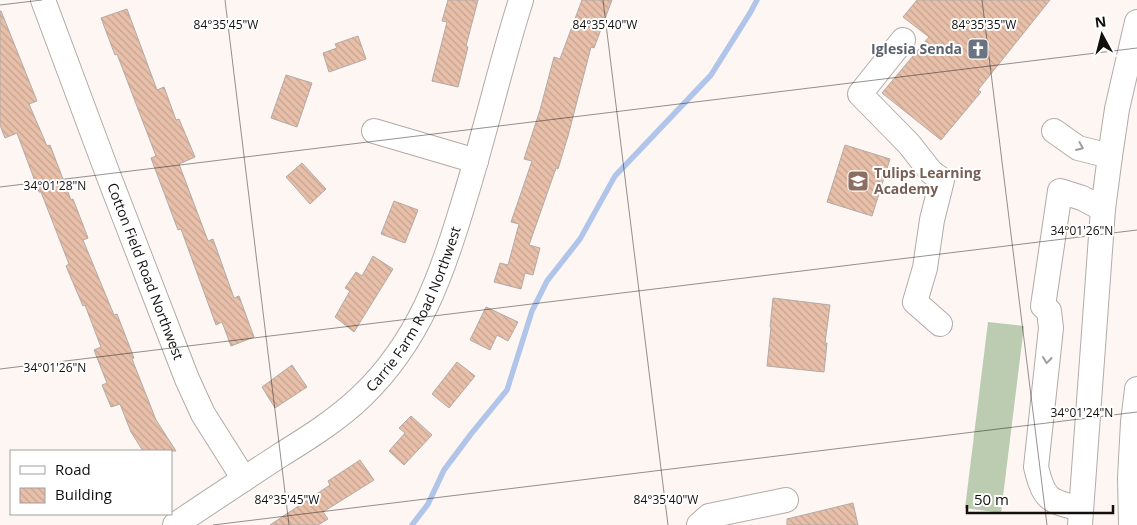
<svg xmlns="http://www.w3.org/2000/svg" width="1137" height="525" font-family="'Open Sans',sans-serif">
<defs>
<pattern id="building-back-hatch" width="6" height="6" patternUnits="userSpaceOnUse" patternTransform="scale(1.25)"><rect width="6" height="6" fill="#e8bfa9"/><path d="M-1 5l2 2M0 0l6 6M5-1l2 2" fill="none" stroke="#c6a390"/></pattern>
</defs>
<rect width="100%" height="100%" fill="#fef6f3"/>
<!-- garden -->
<path fill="#bcccb0" d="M 988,322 L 1024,326 L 1001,513 L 965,508 Z"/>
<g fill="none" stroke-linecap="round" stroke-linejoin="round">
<!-- stream -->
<path stroke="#b0c5e9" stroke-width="5.5" d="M 412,525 L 428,504 L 444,470 L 471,434 L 507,390 L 532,311 L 547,281 L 580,239 L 615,176 L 711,75 L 750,13 L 757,0"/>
</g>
<!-- building -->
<path fill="url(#building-back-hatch)" stroke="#b1aba7" d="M 448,0 L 478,0 L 466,46 L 468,47 L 458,87 L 432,81 L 447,22 L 442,21 Z
M 582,0 L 612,0 L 594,48 L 591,47 L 568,136 L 558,169 L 556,168 L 529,245 L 540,248 L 533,275 L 525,273 L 521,289 L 494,282 L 500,263 L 508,265 L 519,224 L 511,222 L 532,161 L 524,159 L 540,110 L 554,57 L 560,59 Z
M 917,0 L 1050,0 L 978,90 L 981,92 L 941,140 L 882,93 L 929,37 L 903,17 Z
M 127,9 L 157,90 L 164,87 L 176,120 L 179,119 L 195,157 L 179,164 L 208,241 L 213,239 L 234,298 L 239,296 L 254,337 L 231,346 L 222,322 L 216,325 L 181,229 L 178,230 L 151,158 L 156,156 L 117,54 L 115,55 L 101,18 Z
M 0,11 L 1,11 L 37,101 L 29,104 L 47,146 L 50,145 L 71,200 L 73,199 L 88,238 L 83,240 L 114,315 L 117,314 L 134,358 L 132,359 L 156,420 L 176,451 L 143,451 L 131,432 L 120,404 L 111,407 L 102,385 L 107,383 L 94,350 L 101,347 L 85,305 L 83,306 L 66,266 L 69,264 L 41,192 L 39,192 L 17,133 L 5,138 L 0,125 Z
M 358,36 L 366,59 L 329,72 L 323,53 L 337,48 L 335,44 Z
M 286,75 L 312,83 L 297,127 L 271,118 Z
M 845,145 L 890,159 L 872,216 L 827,202 Z
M 302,163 L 326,189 L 310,204 L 286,177 Z
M 394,201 L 418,210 L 405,243 L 381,234 Z
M 373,256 L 393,269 L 354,332 L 335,317 L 350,291 L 345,288 L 356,272 L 362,276 Z
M 773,298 L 830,305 L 825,343 L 827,343 L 824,372 L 767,366 L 771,327 L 770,327 Z
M 486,307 L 518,322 L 508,341 L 497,335 L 490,350 L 470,340 Z
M 457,362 L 475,376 L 449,408 L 432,394 Z
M 292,365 L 307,387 L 275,408 L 262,387 Z
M 411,416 L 432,435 L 404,465 L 389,451 L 405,433 L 399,428 Z
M 360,460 L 374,480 L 323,512 L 328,519 L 318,525 L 270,525 L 330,485 L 328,481 Z
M 853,503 L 858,525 L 787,525 L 787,519 Z"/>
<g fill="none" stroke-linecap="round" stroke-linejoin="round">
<!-- minor casing -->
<g stroke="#b2aba8" stroke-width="26">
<g id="minor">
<path id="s1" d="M 43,0 L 109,177 L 187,379 L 203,414 L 244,479"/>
<path d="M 903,40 L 860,94 L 909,144 L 931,172 L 942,180 L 932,220 L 925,268 L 915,302 L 940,324"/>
<path d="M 374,131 L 476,161"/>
<path d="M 1054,131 L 1078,148 L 1110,156"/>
<path d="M 1080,509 C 1049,501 1044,500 1036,467 L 1051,328 L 1049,311 L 1043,306 L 1060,191 L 1082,198 L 1103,209"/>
<path id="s2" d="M 175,525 C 209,502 244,479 279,456 C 308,438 337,420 362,396 C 419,341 442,275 464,201 C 485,134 500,66 521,0"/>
<path d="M 699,525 L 709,516 L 786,500"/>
<path d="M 1080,525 L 1103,209 L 1110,156 L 1117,109 L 1137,22"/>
<path d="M 1131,525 L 1130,478 L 1133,422 L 1137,389"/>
</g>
</g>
<!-- minor -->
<use href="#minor" stroke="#fff" stroke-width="24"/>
</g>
<!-- one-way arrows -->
<defs><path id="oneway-chevron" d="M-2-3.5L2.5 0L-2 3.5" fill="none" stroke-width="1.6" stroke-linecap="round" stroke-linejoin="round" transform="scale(1.25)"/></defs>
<g stroke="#a09f9f">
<use href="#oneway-chevron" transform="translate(1080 147) rotate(23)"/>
<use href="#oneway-chevron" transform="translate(1047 360) rotate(96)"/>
</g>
<!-- ticks -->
<path fill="none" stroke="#12100f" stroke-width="1" stroke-opacity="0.45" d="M 225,0 L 289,525M 603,0 L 668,525M 982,0 L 1047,525M 0,5 L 42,0M 0,187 L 1137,48M 0,369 L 1137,230M 213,525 L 1137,412"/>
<!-- icons -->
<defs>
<g id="church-square" transform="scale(1.125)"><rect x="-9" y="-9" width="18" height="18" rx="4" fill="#6b7280" stroke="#fff"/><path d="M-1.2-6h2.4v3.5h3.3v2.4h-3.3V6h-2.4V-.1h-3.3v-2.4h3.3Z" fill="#fff"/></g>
<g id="school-square" transform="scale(1.125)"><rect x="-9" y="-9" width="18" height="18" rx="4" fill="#8d6e63" stroke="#fff"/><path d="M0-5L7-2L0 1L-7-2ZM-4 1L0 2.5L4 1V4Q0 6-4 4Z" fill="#fff"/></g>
</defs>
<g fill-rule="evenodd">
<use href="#church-square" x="978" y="49"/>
<use href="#school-square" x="858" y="181"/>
</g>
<g text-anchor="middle" stroke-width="4" stroke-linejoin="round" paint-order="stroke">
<!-- worship labels -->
<g font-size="14" font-weight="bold" fill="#5b616d" stroke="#fff" text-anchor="end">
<text x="962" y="54">Iglesia Senda</text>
</g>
<!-- education labels -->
<g font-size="14" font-weight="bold" fill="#785e54" stroke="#fff" text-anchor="start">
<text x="874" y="178">Tulips Learning<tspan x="874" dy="16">Academy</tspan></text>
</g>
<!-- street labels -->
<g font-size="14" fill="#12100f" stroke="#fff">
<text dy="5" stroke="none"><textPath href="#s1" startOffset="290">Cotton Field Road Northwest</textPath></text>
<text dy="5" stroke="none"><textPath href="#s2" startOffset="330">Carrie Farm Road Northwest</textPath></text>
</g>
</g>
<g font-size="12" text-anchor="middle" fill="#12100f" stroke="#fff" stroke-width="4" stroke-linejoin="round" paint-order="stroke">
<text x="226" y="29">84°35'45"W</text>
<text x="605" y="29">84°35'40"W</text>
<text x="984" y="29">84°35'35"W</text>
<text x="55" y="190">34°01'28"N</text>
<text x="1082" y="235">34°01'26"N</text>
<text x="55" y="372">34°01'26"N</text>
<text x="1082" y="417">34°01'24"N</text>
<text x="287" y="504">84°35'45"W</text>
<text x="666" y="504">84°35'40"W</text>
</g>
<!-- legend -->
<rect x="10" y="450" width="162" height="65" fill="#ffffff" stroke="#a09f9f"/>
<rect x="20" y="466" width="25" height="8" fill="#ffffff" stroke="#a09f9f"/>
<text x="55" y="475" font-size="15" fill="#12100f">Road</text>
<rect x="20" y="488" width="25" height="15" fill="url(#building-back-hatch)" stroke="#a09f9f"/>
<text x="55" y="500" font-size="15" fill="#12100f">Building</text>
<!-- north arrow -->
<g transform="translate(1102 35) rotate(353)" stroke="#ffffff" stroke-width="4" paint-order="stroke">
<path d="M0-4L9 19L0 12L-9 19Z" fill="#12100f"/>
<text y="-8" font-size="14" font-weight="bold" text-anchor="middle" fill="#12100f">N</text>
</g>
<!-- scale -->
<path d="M967 505v8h146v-8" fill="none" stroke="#12100f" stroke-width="2.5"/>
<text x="974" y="505" font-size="15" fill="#12100f" stroke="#ffffff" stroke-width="4" paint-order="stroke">50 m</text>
</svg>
